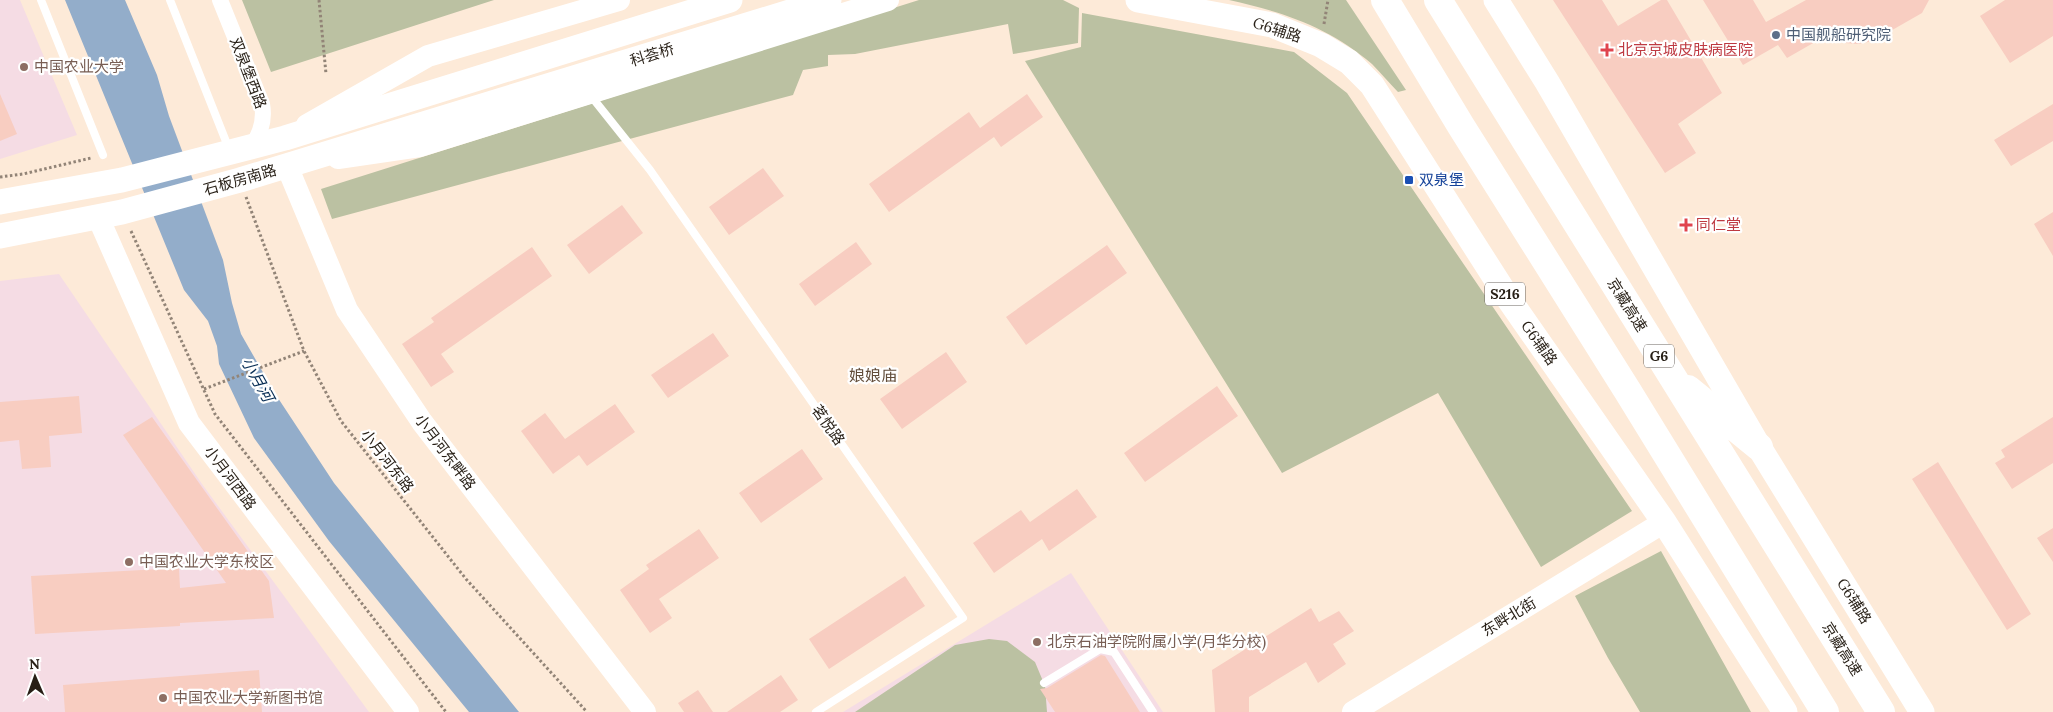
<svg xmlns="http://www.w3.org/2000/svg" width="2053" height="712" font-family="Lora,'Noto Sans SC',serif">
<rect width="100%" height="100%" fill="#fdead8"/>
<!-- education -->
<path fill="#f5dce4" d="M 0,0 L 20,0 L 77,135 L 0,159 Z
M 59,274 L 202,484 L 369,712 L 0,712 L 0,281 Z
M 1071,573 L 1163,712 L 843,712 Z"/>
<!-- green -->
<path fill="#bbc1a2" d="M 242,0 L 494,0 L 271,72 Z
M 919,0 L 1063,0 L 1079,8 L 1078,43 L 1013,54 L 1008,24 L 855,54 L 828,55 L 828,66 L 803,70 L 793,95 L 332,219 L 321,189 Z
M 1229,0 L 1346,0 L 1406,90 L 1398,92 C 1389,83 1381,73 1372,64 C 1329,27 1283,12 1229,0 Z
M 1082,13 L 1294,52 L 1347,93 L 1632,511 L 1541,567 L 1438,393 L 1282,473 L 1025,61 L 1081,47 Z
M 1661,551 L 1751,712 L 1640,712 L 1608,658 L 1575,596 Z
M 989,639 L 1007,641 L 1035,662 L 1045,686 L 1047,712 L 855,712 L 955,645 Z"/>
<!-- water -->
<path fill="#93adca" d="M 65,0 L 125,0 L 157,75 L 169,116 L 223,260 L 232,303 L 241,334 L 276,395 L 334,483 L 519,712 L 469,712 L 329,541 L 254,438 L 219,364 L 217,346 L 208,321 L 184,290 Z"/>
<!-- building -->
<path fill="#f8cdc1" d="M 1553,0 L 1602,0 L 1618,26 L 1661,0 L 1667,0 L 1722,93 L 1678,124 L 1696,153 L 1665,173 Z
M 1703,0 L 1753,0 L 1766,22 L 1806,0 L 1929,0 L 1922,13 L 1873,41 L 1858,44 L 1845,43 L 1836,30 L 1787,58 L 1778,45 L 1743,65 Z
M 2005,0 L 2053,0 L 2053,36 L 2010,63 L 1980,16 Z
M 0,94 L 17,134 L 0,141 Z
M 1027,94 L 1043,117 L 1001,147 L 994,137 L 889,212 L 869,184 L 969,112 L 980,128 Z
M 2053,104 L 2053,141 L 2011,166 L 1994,140 Z
M 763,168 L 784,196 L 729,235 L 709,207 Z
M 622,205 L 643,233 L 589,274 L 567,245 Z
M 2053,212 L 2053,256 L 2034,224 Z
M 856,242 L 872,264 L 815,306 L 799,284 Z
M 1107,245 L 1127,273 L 1026,345 L 1006,317 Z
M 532,247 L 552,276 L 441,354 L 454,372 L 431,387 L 402,344 L 434,322 L 431,318 Z
M 713,333 L 729,356 L 668,398 L 651,375 Z
M 946,352 L 967,382 L 902,429 L 880,399 Z
M 1217,386 L 1238,416 L 1145,482 L 1124,453 Z
M 79,396 L 82,433 L 49,436 L 51,467 L 22,469 L 19,440 L 0,442 L 0,402 Z
M 615,404 L 635,432 L 587,466 L 579,455 L 553,474 L 521,431 L 545,413 L 565,439 Z
M 152,417 L 269,581 L 274,618 L 180,623 L 180,626 L 35,634 L 31,576 L 179,568 L 180,588 L 226,583 L 123,435 Z
M 2053,417 L 2053,463 L 2012,489 L 1995,463 L 2005,457 L 2001,450 Z
M 802,449 L 823,479 L 761,523 L 739,493 Z
M 1938,462 L 2031,614 L 2007,630 L 1912,479 Z
M 1077,489 L 1097,517 L 1049,551 L 1042,539 L 994,573 L 973,543 L 1021,510 L 1030,522 Z
M 2053,528 L 2053,562 L 2037,538 Z
M 699,529 L 719,558 L 659,599 L 672,618 L 650,633 L 620,590 L 649,569 L 646,565 Z
M 905,576 L 925,606 L 829,669 L 809,639 Z
M 1311,608 L 1319,622 L 1339,611 L 1354,631 L 1333,644 L 1346,664 L 1318,683 L 1306,662 L 1249,697 L 1249,712 L 1215,712 L 1212,670 Z
M 1101,655 L 1105,656 L 1140,712 L 1055,712 L 1040,689 L 1047,688 Z
M 259,670 L 262,712 L 65,712 L 63,685 Z
M 781,675 L 798,700 L 780,712 L 727,712 Z
M 698,690 L 713,712 L 684,712 L 678,703 Z"/>
<g fill="none" stroke-linecap="round" stroke-linejoin="round">
<!-- path -->
<path stroke="#928477" stroke-width="3" stroke-dasharray="2.5 2.5" stroke-linecap="butt" d="M 319,0 L 326,74
M 1324,24 L 1328,0
M 0,177 L 23,174 L 91,158
M 246,197 L 304,351 L 341,421 L 466,579 L 587,712
M 131,231 L 215,414 L 446,712
M 204,389 L 304,351"/>
<!-- lane -->
<path stroke="#fff" stroke-width="8" d="M 41,0 L 103,155
M 170,0 L 229,149
M 591,96 L 650,170 L 963,618 L 816,712
M 1044,683 L 1100,649 L 1114,652 L 1153,712"/>
<!-- street -->
<path stroke="#fff" stroke-width="16" d="M 220,0 L 262,104 C 265,120 261,133 252,146"/>
<!-- secondary -->
<path stroke="#fff" stroke-width="22" d="M 307,125 L 428,56 L 619,0
M 338,158 L 420,146 L 888,0
M 287,166 L 347,310 L 422,422 L 645,712
M 98,217 L 189,423 L 408,712
M 1353,712 L 1664,522"/>
<!-- primary -->
<path stroke="#fff" stroke-width="25" d="M 1138,0 L 1272,25 L 1321,45 L 1349,62 L 1372,85 L 1508,298 L 1664,522 L 1785,712
M 1496,0 L 1547,82 L 1759,447 L 1922,712
M 0,202 L 122,180 L 285,138 L 730,0
M 0,236 L 122,212 L 240,180 L 829,0"/>
<!-- highway -->
<path stroke="#fff" stroke-width="28" d="M 1385,0 L 1461,126 L 1627,390 L 1825,712
M 1438,0 L 1881,712
M 1688,389 L 1759,447"/>
</g>
<!-- markers -->
<circle fill="#5c6f8a" stroke="#fff" stroke-width="2" cx="1776" cy="35" r="5"/>
<g fill="#e0444e" stroke="#fff" stroke-width="2">
<path d="M1604.5 42.5h5v5h5v5h-5v5h-5v-5h-5v-5h5z"/>
<path d="M1683.5 217.5h5v5h5v5h-5v5h-5v-5h-5v-5h5z"/>
</g>
<g fill="#8d6e63" stroke="#fff" stroke-width="2">
<circle cx="24" cy="67" r="5"/>
<circle cx="129" cy="562" r="5"/>
<circle cx="1037" cy="642" r="5"/>
<circle cx="163" cy="698" r="5"/>
</g>
<rect fill="#1a4fb4" stroke="#fff" stroke-width="2" x="1404" y="175" width="10" height="10" rx="2.5"/>
<g text-anchor="middle" stroke-width="4.5" stroke-linejoin="round" paint-order="stroke">
<!-- shield labels -->
<g fill="#fff" stroke="#68625c" stroke-width="1">
<rect x="1485" y="282.5" width="40" height="23" rx="4"/>
<rect x="1644" y="344.5" width="30" height="23" rx="4"/>
</g>
<g font-size="14" font-weight="bold" fill="#271f16">
<text x="1505" y="299">S216</text>
<text x="1659" y="361">G6</text>
</g>
<!-- street labels -->
<g font-size="15" fill="#271f16" stroke="#fff">
<text transform="translate(1277 30) rotate(18)" y="5">G6辅路</text>
<text transform="translate(652 55) rotate(-17)" y="5">科荟桥</text>
<text transform="translate(248 73) rotate(69)" y="5">双泉堡西路</text>
<text transform="translate(240 180) rotate(-16)" y="5">石板房南路</text>
<text transform="translate(1627 305) rotate(58)" y="5">京藏高速</text>
<text transform="translate(1539 343) rotate(55)" y="5">G6辅路</text>
<text transform="translate(828 425) rotate(55)" y="5">茗悦路</text>
<text transform="translate(445 452) rotate(53)" y="5">小月河东畔路</text>
<text transform="translate(387 461) rotate(52)" y="5">小月河东路</text>
<text transform="translate(230 478) rotate(53)" y="5">小月河西路</text>
<text transform="translate(1854 601) rotate(58)" y="5">G6辅路</text>
<text transform="translate(1509 617) rotate(-31)" y="5">东畔北街</text>
<text transform="translate(1842 649) rotate(58)" y="5">京藏高速</text>
</g>
<!-- service labels -->
<g font-size="15" fill="#4e5e75" stroke="#fff" text-anchor="start">
<text x="1786" y="40">中国舰船研究院</text>
</g>
<!-- health labels -->
<g font-size="15" fill="#be3a42" stroke="#fff" text-anchor="start">
<text x="1618" y="55">北京京城皮肤病医院</text>
<text x="1696" y="230">同仁堂</text>
</g>
<!-- education labels -->
<g font-size="15" fill="#785e54" stroke="#fff" text-anchor="start">
<text x="34" y="72">中国农业大学</text>
<text x="139" y="567">中国农业大学东校区</text>
<text x="1047" y="647">北京石油学院附属小学(月华分校)</text>
<text x="173" y="703">中国农业大学新图书馆</text>
</g>
<!-- transit labels -->
<g font-size="15" fill="#164399" stroke="#fff" text-anchor="start">
<text x="1419" y="185">双泉堡</text>
</g>
<!-- neighbourhood labels -->
<g font-size="16" fill="#624d3a" stroke="#fff">
<text x="873" y="381">娘娘庙</text>
</g>
<!-- water labels -->
<g font-size="16" font-style="italic" fill="#072d54" stroke="#fff">
<text transform="translate(258 379) rotate(61)" y="6">小月河</text>
</g>
</g>
<!-- north arrow -->
<g transform="translate(35 677) rotate(358)" stroke="#ffffff" stroke-width="4" paint-order="stroke">
<path d="M0-4L9 19L0 12L-9 19Z" fill="#271f16"/>
<text y="-8" font-size="14" font-weight="bold" text-anchor="middle" fill="#271f16">N</text>
</g>
</svg>
